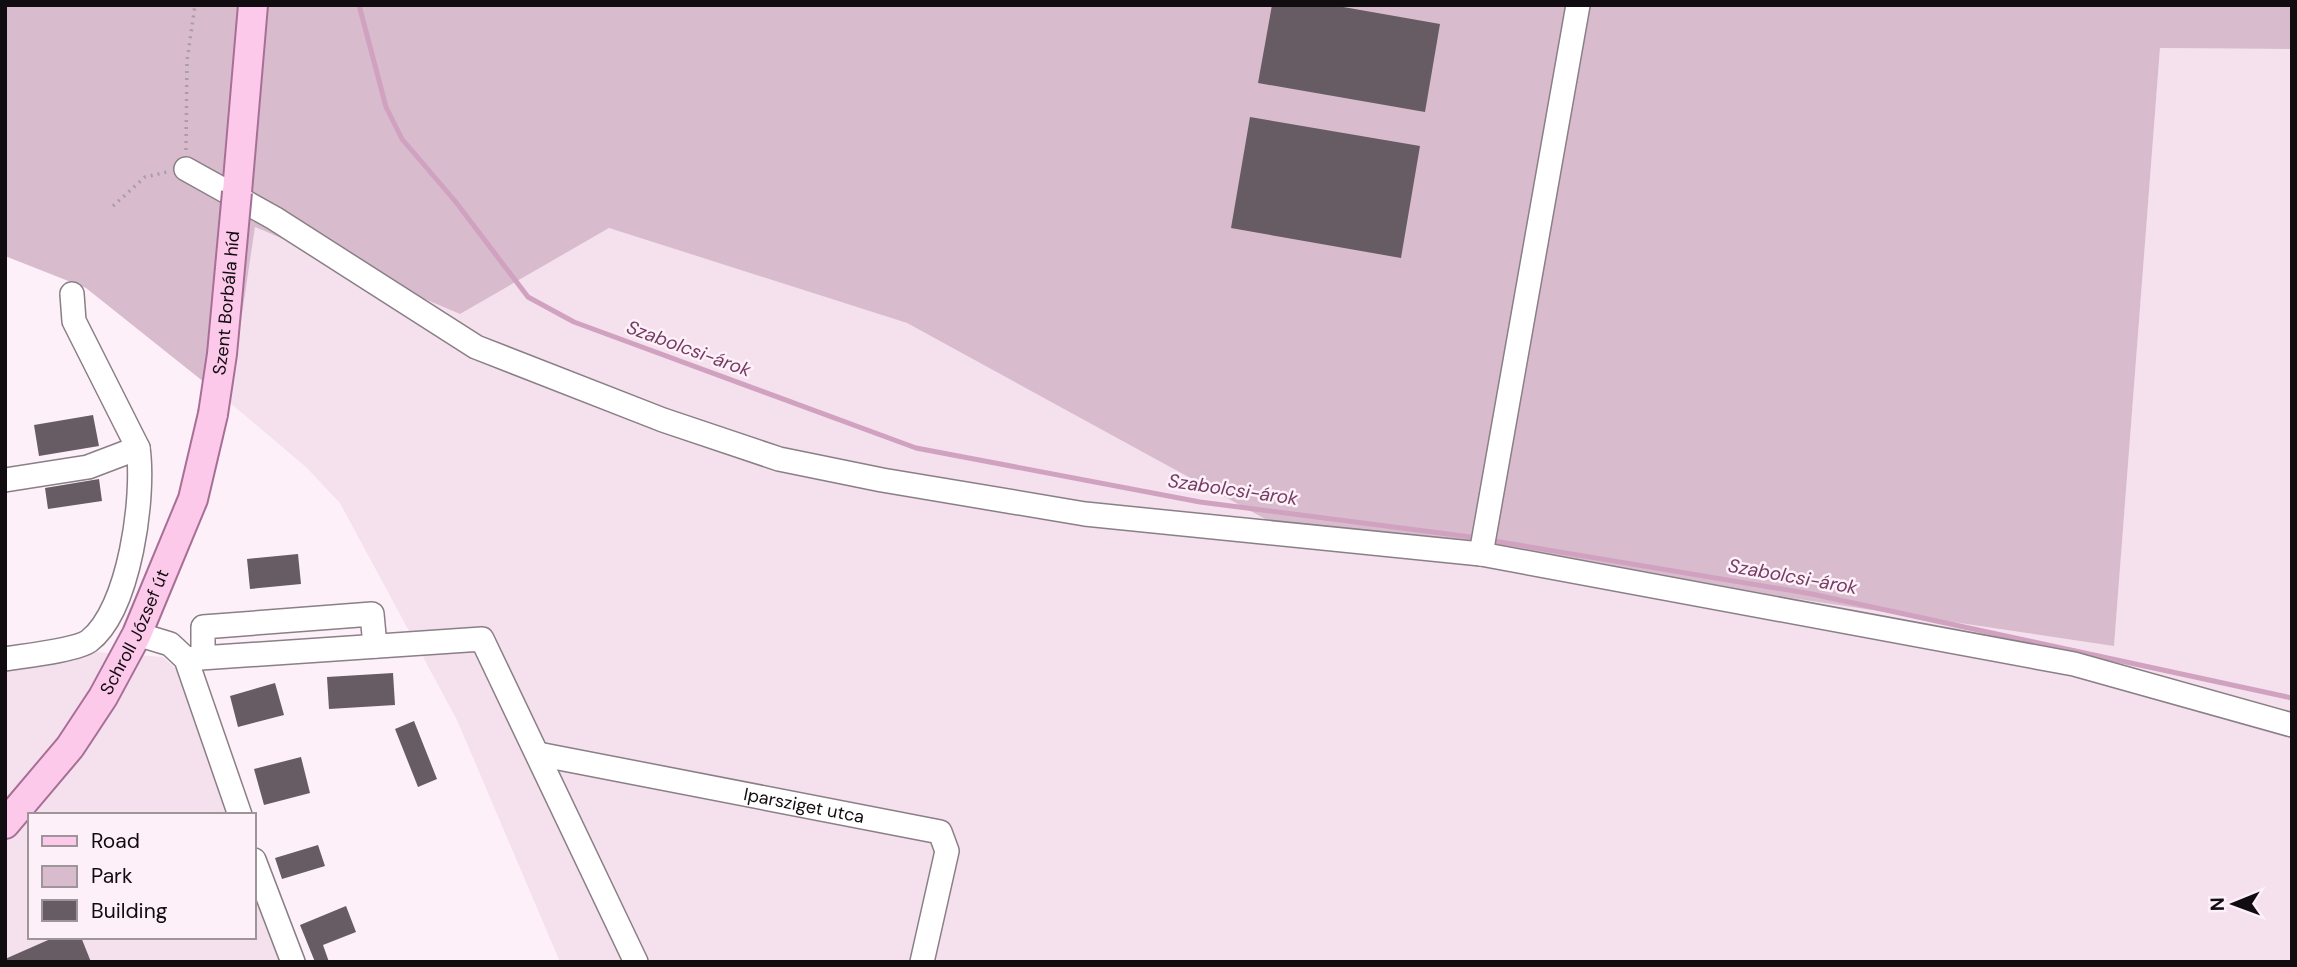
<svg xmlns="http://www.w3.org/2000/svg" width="2297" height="967" font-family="'DM Sans',sans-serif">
<rect width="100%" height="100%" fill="#fdf0f8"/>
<!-- built -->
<path fill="#f5e0ed" d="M 2160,48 L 2292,49 L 2292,962 L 560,962 L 457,720 L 340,503 L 306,467 L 229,402 L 255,227 L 460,314 L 609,228 L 907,323 L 1267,520 L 2114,645 Z
M 84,651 L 163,657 L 183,676 L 234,815 L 30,815 L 30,937 L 254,937 L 254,870 L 287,962 L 5,962 L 5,661 Z"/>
<!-- green -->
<path fill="#d9bbce" d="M 5,5 L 2292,5 L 2292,49 L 2160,48 L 2114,646 L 1267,520 L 907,323 L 609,228 L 460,314 L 255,227 L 229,402 L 86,288 L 5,256 Z"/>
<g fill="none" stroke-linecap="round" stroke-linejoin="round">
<!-- stream -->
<path stroke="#d1a2c0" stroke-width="5" d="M 359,5 L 386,107 L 402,139 L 455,201 L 528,297 L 574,322 L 916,448 L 1200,502 L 1479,538
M 1488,540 L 1812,594 L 2292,698"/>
</g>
<!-- building -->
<path fill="#675c63" d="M 1272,5 L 1332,5 L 1440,24 L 1425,112 L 1258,83 Z
M 1250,117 L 1420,146 L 1401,258 L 1231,228 Z
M 93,415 L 99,446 L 39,456 L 34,425 Z
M 99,479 L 102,501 L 48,509 L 45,488 Z
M 298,554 L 301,584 L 250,589 L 247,559 Z
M 393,673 L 395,705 L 329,709 L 327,677 Z
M 275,683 L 284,715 L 238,727 L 230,696 Z
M 414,721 L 437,779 L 418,787 L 395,729 Z
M 301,757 L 310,793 L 264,805 L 254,769 Z
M 318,845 L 325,866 L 282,879 L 275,858 Z
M 346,906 L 356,932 L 323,945 L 329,962 L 315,962 L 300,925 Z
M 55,937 L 81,937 L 91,962 L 5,962 L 5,959 Z"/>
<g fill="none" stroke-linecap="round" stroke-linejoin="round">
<!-- minor casing -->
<g stroke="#8a7f86" stroke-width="26">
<g id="minor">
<path d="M 186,169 L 274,218 L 476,347 L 663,420 L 779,459 L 882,480 L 1085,514 L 1481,554 L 2074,664 L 2292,725"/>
<path d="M 72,294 L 74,321 L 138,448"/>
<path d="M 5,480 L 88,467 L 138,448 C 145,495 130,610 89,641 C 77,650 23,656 5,659"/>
<path d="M 1481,554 L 1578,5"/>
<path d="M 137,634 L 170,644 L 186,659 L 240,815"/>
<path d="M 203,657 L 203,627 L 372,614 L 375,646"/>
<path d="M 186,659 L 482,639 L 636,962"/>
<path id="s1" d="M 538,754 L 940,832 L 947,851 L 922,962"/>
<path d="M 254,860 L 293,962"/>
</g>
</g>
<!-- major casing -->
<g stroke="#a86f96" stroke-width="32">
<g id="major">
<path d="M 237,192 L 253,5"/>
<path id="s2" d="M 5,824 L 70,747 L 103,697 L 137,634 L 193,499 L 213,414"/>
</g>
</g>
<!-- path -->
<path stroke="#a89ea4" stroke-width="3.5" stroke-dasharray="2 5" stroke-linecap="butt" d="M 186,150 L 187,61 L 195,5
M 113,206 L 145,177 L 167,172"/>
<!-- minor -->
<use href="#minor" stroke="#fff" stroke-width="23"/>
<!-- major -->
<use href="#major" stroke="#fcc9eb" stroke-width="28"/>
<!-- major-bridge casing -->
<g stroke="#a86f96" stroke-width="32" stroke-linecap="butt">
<g id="major-bridge">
<path id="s3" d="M 213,414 L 222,354 L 237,192"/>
</g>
</g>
<!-- major-bridge -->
<use href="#major-bridge" stroke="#fcc9eb" stroke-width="28"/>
</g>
<g text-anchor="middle" stroke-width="5" stroke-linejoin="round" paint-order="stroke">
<!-- street labels -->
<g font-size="18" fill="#100c0f" stroke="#fdf0f8">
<text dy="6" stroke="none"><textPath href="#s3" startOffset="112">Szent Borbála híd</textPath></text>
<text dy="6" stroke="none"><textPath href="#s2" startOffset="233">Schroll József út</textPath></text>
<text dy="6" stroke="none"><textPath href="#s1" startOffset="271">Iparsziget utca</textPath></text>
</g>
<!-- water labels -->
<g font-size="19" font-style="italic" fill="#753b64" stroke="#fdf0f8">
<text transform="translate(689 348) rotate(20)" y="7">Szabolcsi-árok</text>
<text transform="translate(1233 489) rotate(8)" y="7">Szabolcsi-árok</text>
<text transform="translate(1793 576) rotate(10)" y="7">Szabolcsi-árok</text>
</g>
</g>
<!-- border -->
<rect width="2297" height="967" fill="none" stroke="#100c0f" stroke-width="14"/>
<!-- legend -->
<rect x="28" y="813" width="228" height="126" fill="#fdf0f8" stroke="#9e959b" stroke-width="2"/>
<rect x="42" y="836" width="35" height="10" fill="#fcc9eb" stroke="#9e959b" stroke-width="2"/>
<text x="91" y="848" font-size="21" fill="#100c0f">Road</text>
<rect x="42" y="866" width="35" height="21" fill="#d9bbce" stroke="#9e959b" stroke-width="2"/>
<text x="91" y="883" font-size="21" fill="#100c0f">Park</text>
<rect x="42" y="900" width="35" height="21" fill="#675c63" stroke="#9e959b" stroke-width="2"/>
<text x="91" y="918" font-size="21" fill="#100c0f">Building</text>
<!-- north arrow -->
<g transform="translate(2234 904) rotate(269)" stroke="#fdf0f8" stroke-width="5" paint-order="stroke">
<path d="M0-5L12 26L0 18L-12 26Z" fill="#100c0f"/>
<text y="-10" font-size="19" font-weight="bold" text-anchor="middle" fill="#100c0f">N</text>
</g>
</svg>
